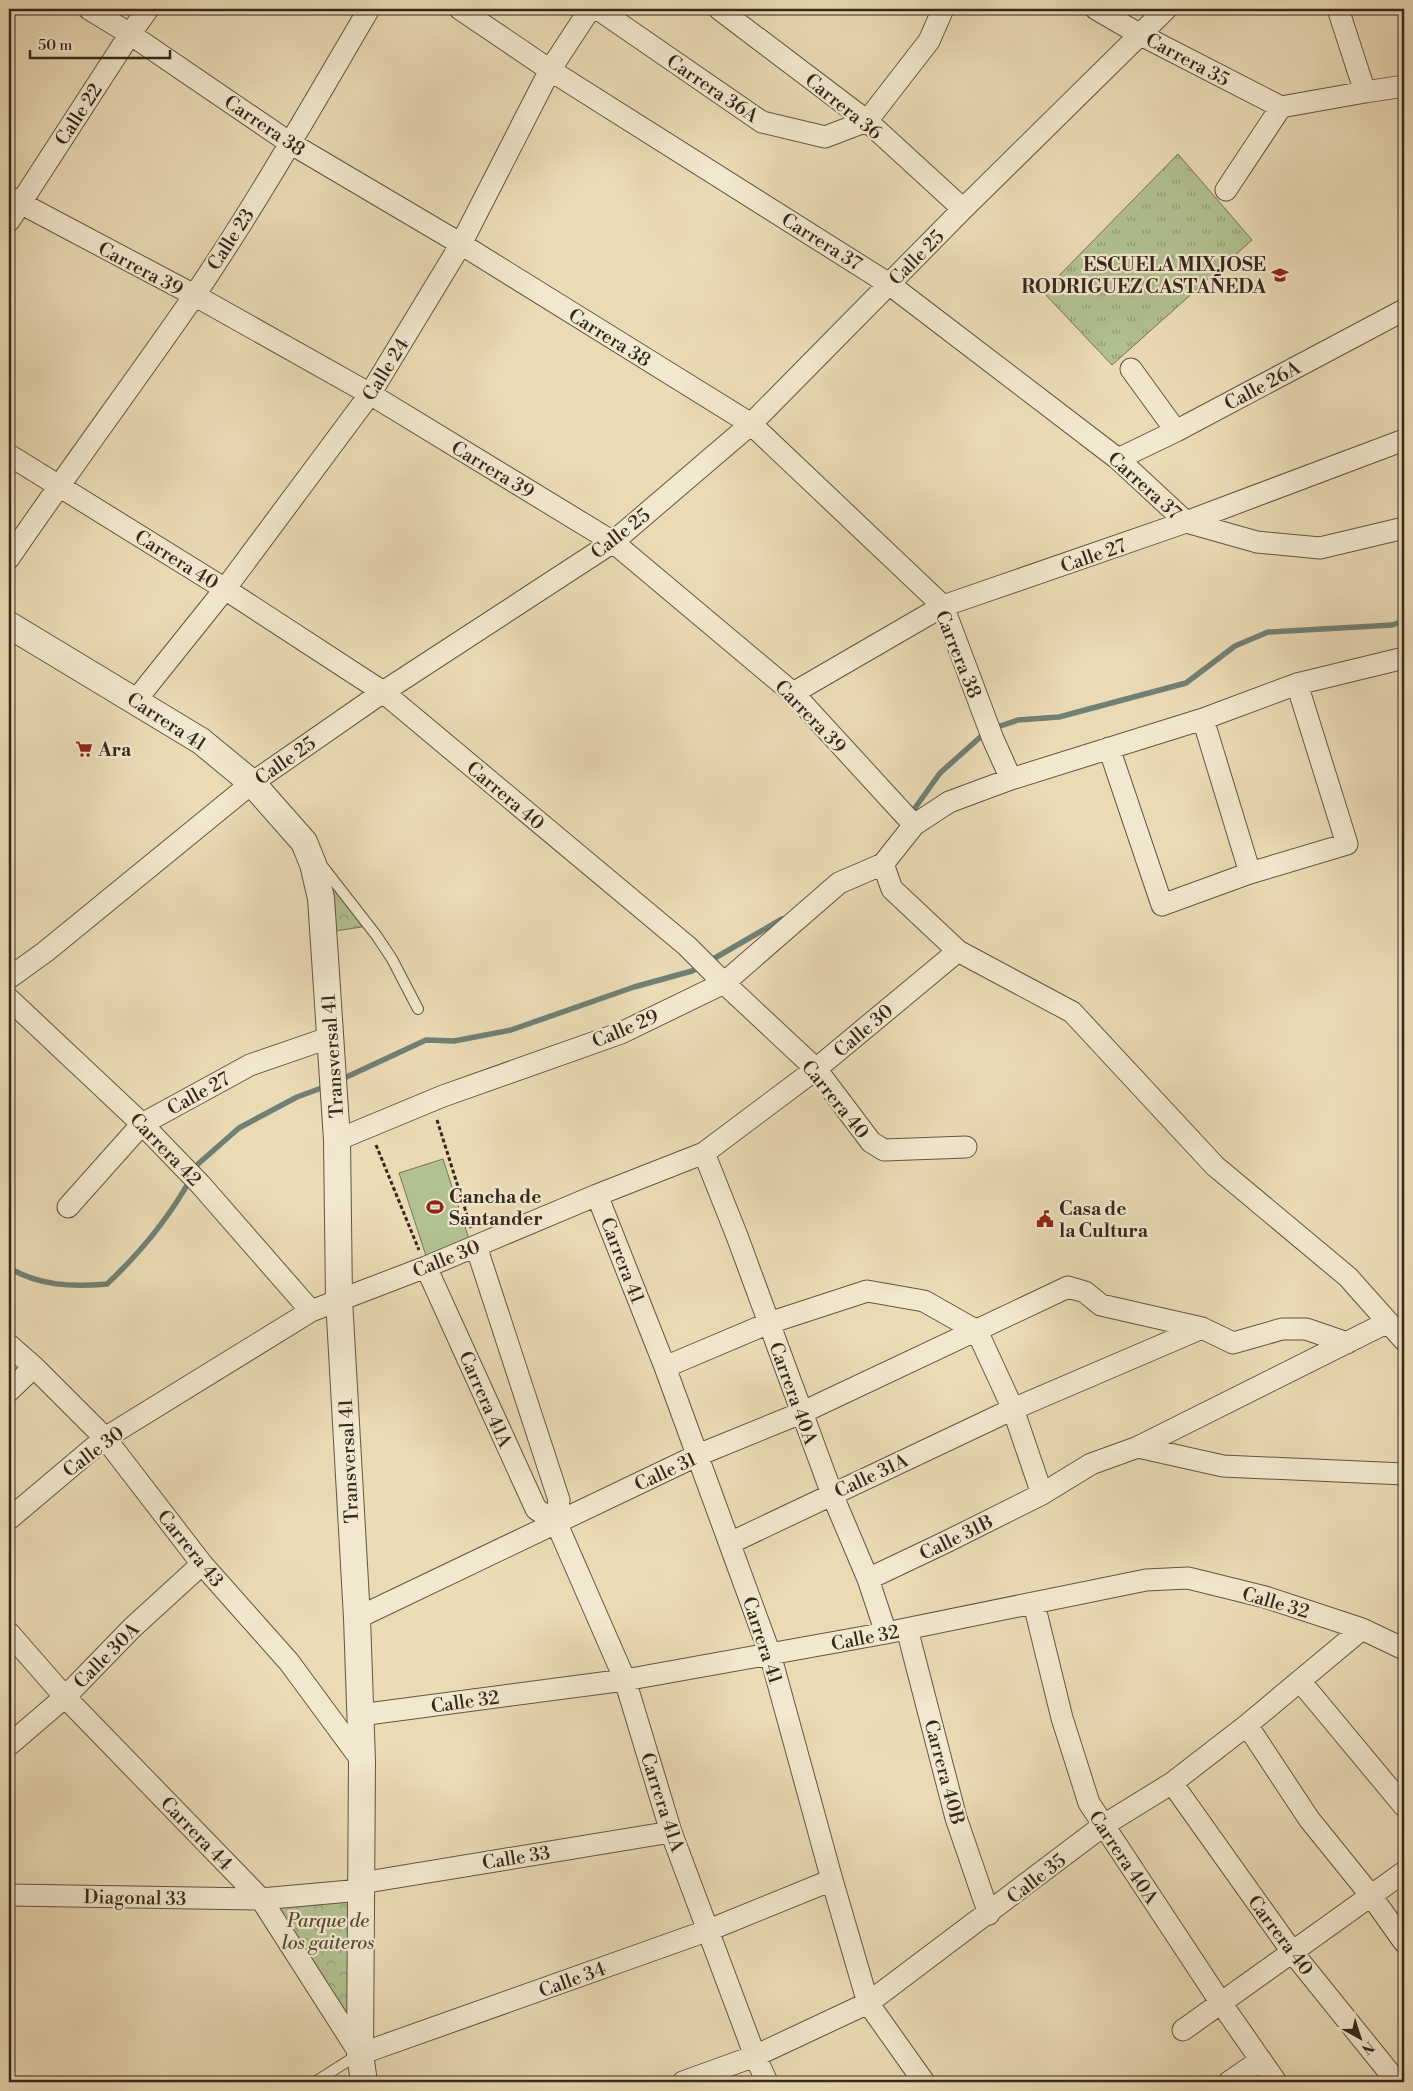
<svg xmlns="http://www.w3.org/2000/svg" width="1413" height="2091" font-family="'Libre Bodoni',serif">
<defs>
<pattern id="grass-tufts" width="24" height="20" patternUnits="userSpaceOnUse" patternTransform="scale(1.25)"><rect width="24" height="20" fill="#b2c191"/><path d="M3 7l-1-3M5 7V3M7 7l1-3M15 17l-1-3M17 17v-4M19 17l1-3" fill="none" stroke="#929d76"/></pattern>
<pattern id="park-crowns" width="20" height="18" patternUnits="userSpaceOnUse" patternTransform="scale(1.25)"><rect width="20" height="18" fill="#b2c191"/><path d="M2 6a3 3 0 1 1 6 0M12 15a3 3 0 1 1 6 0" fill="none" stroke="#929d76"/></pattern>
</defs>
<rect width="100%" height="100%" fill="#ebdbb5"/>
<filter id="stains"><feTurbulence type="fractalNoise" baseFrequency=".004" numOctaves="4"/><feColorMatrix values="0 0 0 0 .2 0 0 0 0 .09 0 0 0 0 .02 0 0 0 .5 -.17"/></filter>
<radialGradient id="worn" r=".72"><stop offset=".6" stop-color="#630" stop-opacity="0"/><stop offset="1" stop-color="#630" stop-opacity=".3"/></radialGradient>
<!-- grass -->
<path fill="url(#grass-tufts)" stroke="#747457" d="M 1178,154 L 1252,240 L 1112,365 L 1043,292 Z"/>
<!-- park -->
<path fill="url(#park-crowns)" stroke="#747457" d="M 329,884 L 352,911 L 362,927 L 335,931 Z
M 356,1900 L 355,2026 L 277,1905 Z"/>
<!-- pitch -->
<path fill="#b2c191" stroke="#747457" d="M 443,1159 L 470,1242 L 426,1256 L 399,1173 Z"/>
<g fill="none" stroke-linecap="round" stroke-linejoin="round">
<!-- stream -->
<path stroke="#708074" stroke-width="5.5" d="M 994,728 L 1018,720 L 1059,717 L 1186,683 L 1235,646 L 1268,632 L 1392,625 L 1404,621
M 910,815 L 940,773 L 986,732
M 708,962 L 782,919
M 340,1080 L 426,1040 L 454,1041 L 511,1030 L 634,987 L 692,971 L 700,967
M 194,1171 L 198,1164 L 239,1128 L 297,1097 L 327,1086
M 9,1268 C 41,1286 71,1287 107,1284 C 139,1254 168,1219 190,1180"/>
<!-- service casing -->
<g stroke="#625543" stroke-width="12">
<path id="service" d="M 320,863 L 376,935 L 392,959 L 418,1009
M 315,2082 L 359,2054"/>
</g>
<!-- minor casing -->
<g stroke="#625543" stroke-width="23">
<path id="minor" d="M 89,9 L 130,34 L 290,143 L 461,244 L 751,424 L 943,606 L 993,739 L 1011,779
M 460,9 L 550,70 L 889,284 L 1118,459 L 1186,522 L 1257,542 L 1320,548 L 1404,528
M 598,9 L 762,122 L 825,137 L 867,121 L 929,41 L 943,9
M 719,9 L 867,121 L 963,209
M 1096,9 L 1139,34 L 1281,107
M 1338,9 L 1365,92
M 1281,107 L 1365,92 L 1404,86
M 1226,190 L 1281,107
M 9,197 L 194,295 L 370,394 L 613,542 L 793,693 L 914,825
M 9,221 L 130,34 L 148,9
M 1131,369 L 1176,431
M 9,455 L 225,589 L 383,692 L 687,946 L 724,983 L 816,1069 L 871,1142 L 884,1150 L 966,1147
M 1118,459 L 1176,431 L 1404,310
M 9,558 C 69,470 133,384 194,296 C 257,203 312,106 369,9
M 793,693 L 943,606 L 1186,522 L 1404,440
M 136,700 L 225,589 L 370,394 L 461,244 L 550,70 L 590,9
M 1203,719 L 1250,873
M 1109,748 L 1162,905 L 1250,873 L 1347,844 L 1297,684
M 883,864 L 892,889 L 958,951 L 1072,1012 L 1215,1166 L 1348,1277 L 1404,1340
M 9,978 L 45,952 L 252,783 L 383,692 L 613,542 L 751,424 L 963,209 L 1166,9
M 9,999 L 142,1124 L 200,1184 L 311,1311
M 337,1140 L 443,1096 L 621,1033 L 724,983 L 839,883 L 883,864 L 914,825 L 949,802 L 1011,779 L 1203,719 L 1297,684 L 1404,658
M 704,1153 L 737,1236 L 832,1494 L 868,1579 L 886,1633
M 597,1195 L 665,1367 L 770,1654 L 832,1880 L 868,2003 L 924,2082
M 68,1207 L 142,1124 L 250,1065 L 331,1037
M 476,1246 L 559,1500 L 556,1522 L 625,1680 L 671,1832 L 755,2056 L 767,2082
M 426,1267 L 536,1509 L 556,1522
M 9,1345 L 34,1367 L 105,1438 L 202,1564 L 289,1662 L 362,1761
M 665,1367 L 769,1323 L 867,1291 L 924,1301 L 977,1331 L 1013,1409 L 1042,1494
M 9,1391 L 34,1367
M 1138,1447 L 1223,1466 L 1404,1474
M 9,1519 L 105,1438 L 311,1311 L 426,1267 L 597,1195 L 704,1153 L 816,1069 L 958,951
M 730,1543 L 1013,1409 L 1202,1328
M 868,1579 L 946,1542 L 1042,1494 L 1091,1464 L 1138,1447 L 1388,1322
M 1034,1604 L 1062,1718 L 1089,1803 L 1221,2003 L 1276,2082
M 357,1618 L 698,1455 L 801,1413 L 1068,1287 L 1085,1292 L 1101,1305 L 1202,1328 L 1233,1343 L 1282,1329 L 1306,1329 L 1347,1343
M 907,1629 L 956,1818 L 989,1914
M 9,1633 L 65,1697 L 261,1899 L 360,2054 L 709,1930 L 832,1880
M 1300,1681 L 1404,1806
M 360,1715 L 625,1680 L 886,1633 L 1146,1580 L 1188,1578 L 1265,1597 L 1362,1629 L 1404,1649
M 1247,1725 L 1309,1819 L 1372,1897 L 1404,1942
M 9,1745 L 65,1697 L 132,1628 L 202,1564
M 1172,1783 L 1293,1953 L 1397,2082
M 361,1883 L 671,1832
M 9,1895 L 261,1899 L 361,1890
M 1183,2030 L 1404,1872
M 683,2082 L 755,2056 L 868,2003 L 1104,1825 L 1172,1783 L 1247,1725 L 1362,1629
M 1229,2082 L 1261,2060"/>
</g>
<!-- tertiary casing -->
<g stroke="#625543" stroke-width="28">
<path id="tertiary" d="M 9,625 L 201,741 L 252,783 L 304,842 L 313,864 L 321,898 L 337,1140 L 339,1299 L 357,1618 L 362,1761 L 360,2054 L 364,2082"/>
</g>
<!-- path -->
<path stroke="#35281d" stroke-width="3" stroke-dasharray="4 2.5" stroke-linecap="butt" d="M 437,1120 L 471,1228
M 376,1145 L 419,1250"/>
<!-- service -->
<use href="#service" stroke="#f2e8cf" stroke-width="10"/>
<!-- minor -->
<use href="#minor" stroke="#f2e8cf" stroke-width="21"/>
<!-- tertiary -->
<use href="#tertiary" stroke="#f2e8cf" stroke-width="26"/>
</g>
<!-- icons -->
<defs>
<g id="school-bare" transform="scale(1.35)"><path d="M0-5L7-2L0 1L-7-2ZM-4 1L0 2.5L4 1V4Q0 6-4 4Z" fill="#8f2418" stroke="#f2e8cf" stroke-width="2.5" paint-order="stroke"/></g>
<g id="supermarket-bare" transform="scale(1.35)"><path d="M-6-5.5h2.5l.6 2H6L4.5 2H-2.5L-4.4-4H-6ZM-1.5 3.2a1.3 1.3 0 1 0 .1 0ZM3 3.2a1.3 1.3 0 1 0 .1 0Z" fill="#8f2418" stroke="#f2e8cf" stroke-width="2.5" paint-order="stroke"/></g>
<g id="stadium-bare" transform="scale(1.35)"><path d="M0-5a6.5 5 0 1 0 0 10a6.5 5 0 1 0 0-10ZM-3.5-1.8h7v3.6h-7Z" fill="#8f2418" stroke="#f2e8cf" stroke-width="2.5" paint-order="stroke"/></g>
<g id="civic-bare" transform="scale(1.35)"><path d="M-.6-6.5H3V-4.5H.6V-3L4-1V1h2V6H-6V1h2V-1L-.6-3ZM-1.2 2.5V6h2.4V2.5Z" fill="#8f2418" stroke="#f2e8cf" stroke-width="2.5" paint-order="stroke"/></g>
</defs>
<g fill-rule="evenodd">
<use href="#school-bare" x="1280" y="275"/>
<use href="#supermarket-bare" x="84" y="749"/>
<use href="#stadium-bare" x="435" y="1207"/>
<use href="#civic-bare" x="1045" y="1219"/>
</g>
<g text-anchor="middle" stroke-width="4.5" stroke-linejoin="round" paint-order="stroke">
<!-- street labels -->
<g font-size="19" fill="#35281d" stroke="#f2e8cf">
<text transform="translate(1188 59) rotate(28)" y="7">Carrera 35</text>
<text transform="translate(713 88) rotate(34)" y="7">Carrera 36A</text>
<text transform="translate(844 106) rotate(39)" y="7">Carrera 36</text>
<text transform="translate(78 114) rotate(-57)" y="7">Calle 22</text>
<text transform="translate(265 125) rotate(34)" y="7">Carrera 38</text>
<text transform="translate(230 239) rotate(-57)" y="7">Calle 23</text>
<text transform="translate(822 241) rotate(32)" y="7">Carrera 37</text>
<text transform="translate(916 257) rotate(-45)" y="7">Calle 25</text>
<text transform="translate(141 268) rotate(28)" y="7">Carrera 39</text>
<text transform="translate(610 337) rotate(32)" y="7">Carrera 38</text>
<text transform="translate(385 369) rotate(-58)" y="7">Calle 24</text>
<text transform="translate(1262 385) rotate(-28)" y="7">Calle 26A</text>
<text transform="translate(493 469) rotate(31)" y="7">Carrera 39</text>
<text transform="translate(1145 485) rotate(42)" y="7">Carrera 37</text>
<text transform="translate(620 533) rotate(-38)" y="7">Calle 25</text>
<text transform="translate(1093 555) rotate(-19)" y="7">Calle 27</text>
<text transform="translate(177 559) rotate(32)" y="7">Carrera 40</text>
<text transform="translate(959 654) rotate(68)" y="7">Carrera 38</text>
<text transform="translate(811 716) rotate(46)" y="7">Carrera 39</text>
<text transform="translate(167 721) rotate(33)" y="7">Carrera 41</text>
<text transform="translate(285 760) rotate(-35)" y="7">Calle 25</text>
<text transform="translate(506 795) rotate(40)" y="7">Carrera 40</text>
<text transform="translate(625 1028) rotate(-23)" y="7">Calle 29</text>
<text transform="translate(863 1030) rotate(-40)" y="7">Calle 30</text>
<text transform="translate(332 1056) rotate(-94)" y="7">Transversal 41</text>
<text transform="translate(198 1093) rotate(-29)" y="7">Calle 27</text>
<text transform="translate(836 1099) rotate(51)" y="7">Carrera 40</text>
<text transform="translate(166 1149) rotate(46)" y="7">Carrera 42</text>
<text transform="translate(446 1258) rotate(-22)" y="7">Calle 30</text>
<text transform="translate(623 1260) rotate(69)" y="7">Carrera 41</text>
<text transform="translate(794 1393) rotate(70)" y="7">Carrera 40A</text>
<text transform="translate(486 1399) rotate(66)" y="7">Carrera 41A</text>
<text transform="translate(93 1451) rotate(-37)" y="7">Calle 30</text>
<text transform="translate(348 1461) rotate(-93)" y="7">Transversal 41</text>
<text transform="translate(665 1471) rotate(-25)" y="7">Calle 31</text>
<text transform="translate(871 1475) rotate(-25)" y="7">Calle 31A</text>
<text transform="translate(956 1537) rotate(-26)" y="7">Calle 31B</text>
<text transform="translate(191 1548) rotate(51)" y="7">Carrera 43</text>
<text transform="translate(1276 1602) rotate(16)" y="7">Calle 32</text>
<text transform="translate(865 1637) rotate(-11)" y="7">Calle 32</text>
<text transform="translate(763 1640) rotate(72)" y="7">Carrera 41</text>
<text transform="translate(106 1655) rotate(-45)" y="7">Calle 30A</text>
<text transform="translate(465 1701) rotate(-8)" y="7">Calle 32</text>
<text transform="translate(945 1772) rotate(75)" y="7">Carrera 40B</text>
<text transform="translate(663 1802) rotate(72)" y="7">Carrera 41A</text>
<text transform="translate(197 1833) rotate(46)" y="7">Carrera 44</text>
<text transform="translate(516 1857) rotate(-9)" y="7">Calle 33</text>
<text transform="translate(1124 1857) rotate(56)" y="7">Carrera 40A</text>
<text transform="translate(1036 1878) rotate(-38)" y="7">Calle 35</text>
<text transform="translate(135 1897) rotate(1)" y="7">Diagonal 33</text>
<text transform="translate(1281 1935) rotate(53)" y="7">Carrera 40</text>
<text transform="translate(572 1979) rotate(-20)" y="7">Calle 34</text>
</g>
<!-- poi labels -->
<g font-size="19" font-weight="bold" fill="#35281d" stroke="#f2e8cf" text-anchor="start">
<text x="1266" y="271" text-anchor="end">ESCUELA MIX JOSE<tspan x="1266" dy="22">RODRIGUEZ CASTAÑEDA</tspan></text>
<text x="98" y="756">Ara</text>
<text x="449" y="1203">Cancha de<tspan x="449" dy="22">Santander</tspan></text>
<text x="1059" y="1215">Casa de<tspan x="1059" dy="22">la Cultura</tspan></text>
</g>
<!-- park labels -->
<g font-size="19" font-style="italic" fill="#544e3a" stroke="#f2e8cf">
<text x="328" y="1927">Parque de<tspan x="328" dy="22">los gaiteros</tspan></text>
</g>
</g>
<!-- margin -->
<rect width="1413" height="2091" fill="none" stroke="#ebdbb5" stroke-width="30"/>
<rect x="10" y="10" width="1393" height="2071" fill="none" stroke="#35281d" stroke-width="2.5"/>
<rect x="15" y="15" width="1383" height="2061" fill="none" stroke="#35281d"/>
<!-- north arrow -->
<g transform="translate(1360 2038) rotate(141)" stroke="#f2e8cf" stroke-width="4" paint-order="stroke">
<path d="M0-4L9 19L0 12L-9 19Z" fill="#35281d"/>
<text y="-8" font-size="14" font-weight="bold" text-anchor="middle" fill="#35281d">N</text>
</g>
<!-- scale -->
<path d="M30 50v8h140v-8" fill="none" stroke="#35281d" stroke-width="2.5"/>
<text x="38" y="50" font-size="15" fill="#35281d" stroke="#f2e8cf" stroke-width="4" paint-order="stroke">50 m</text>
<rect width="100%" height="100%" filter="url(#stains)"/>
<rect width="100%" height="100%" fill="url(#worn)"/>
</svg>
